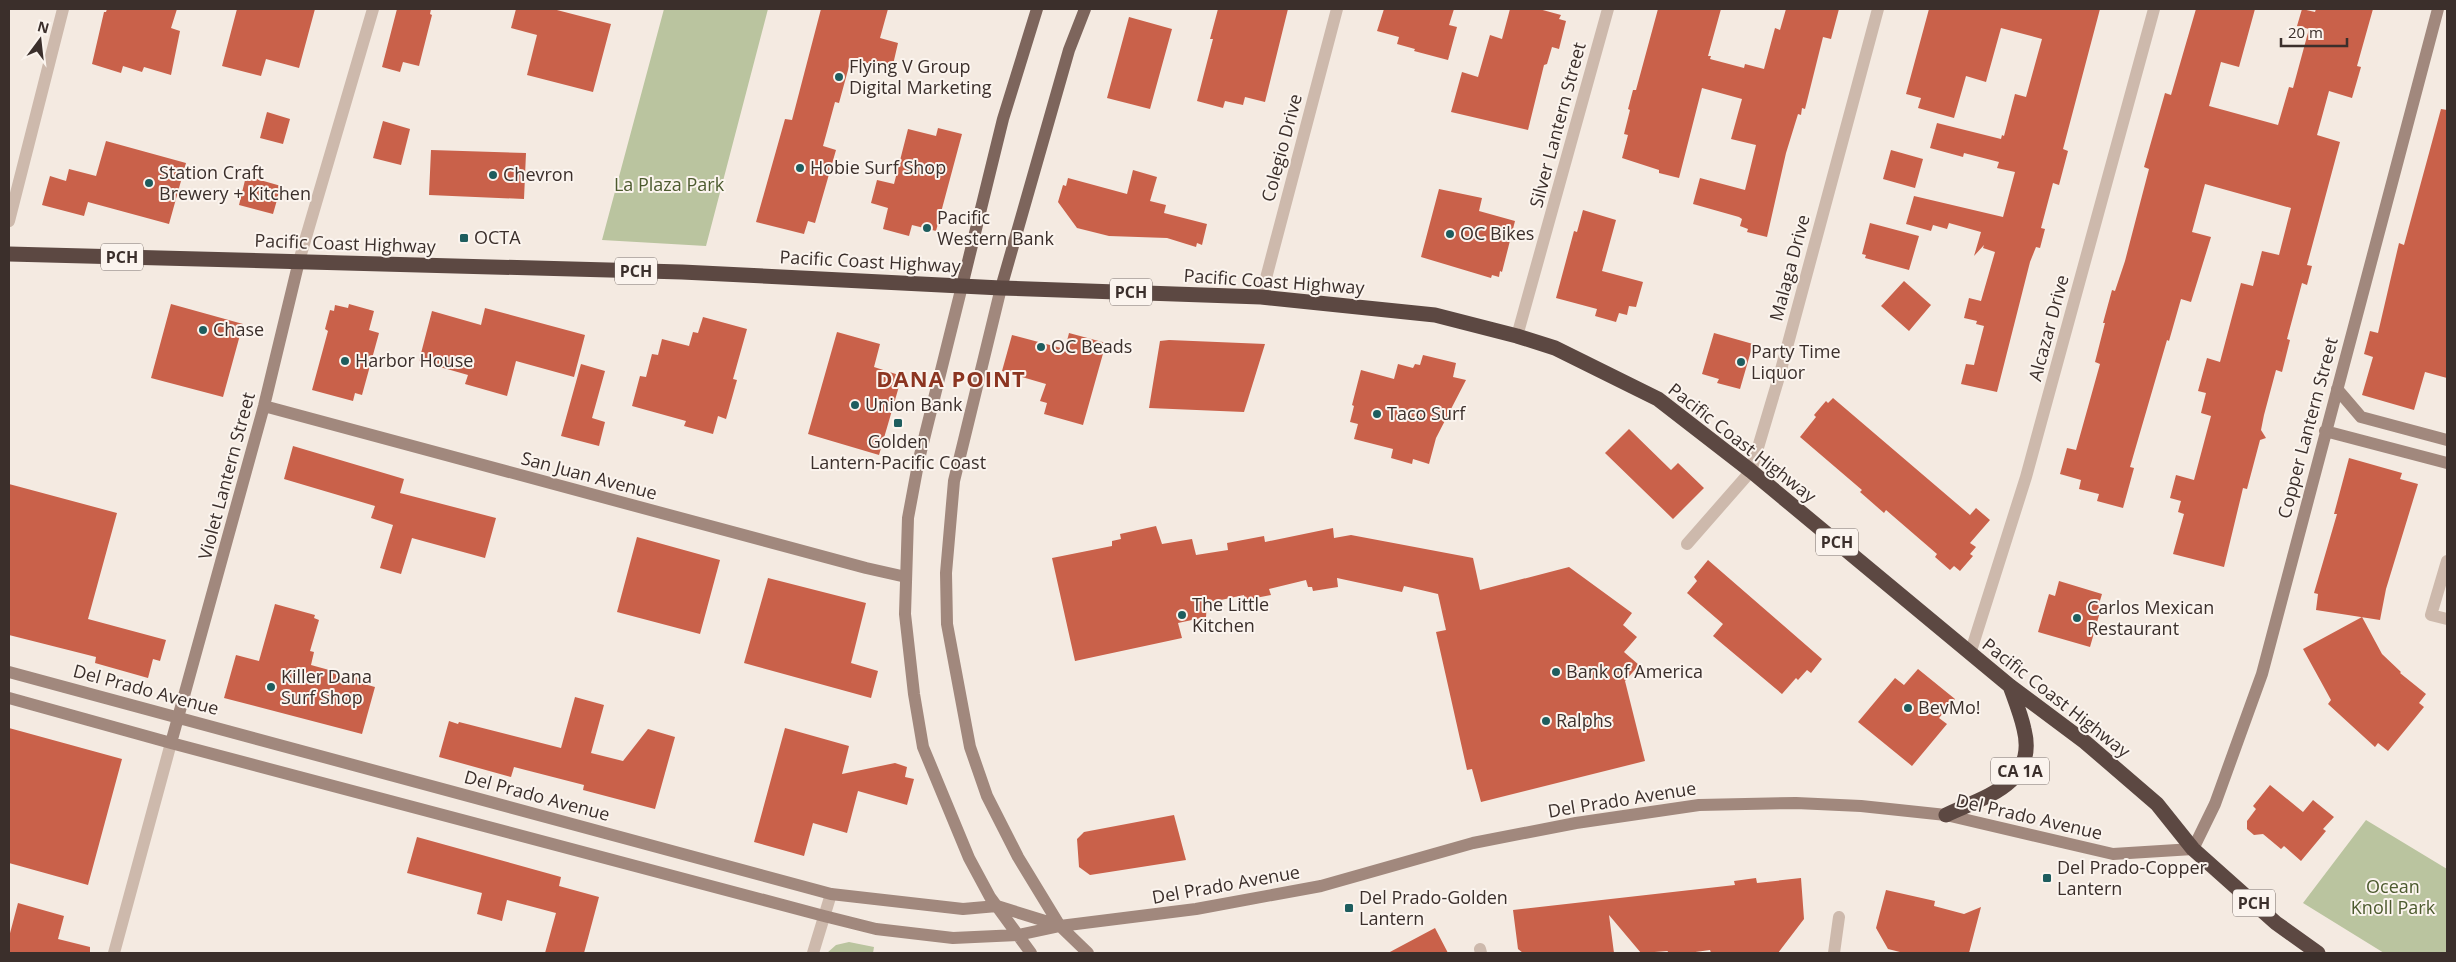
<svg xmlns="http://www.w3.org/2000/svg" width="2456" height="962" font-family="'Open Sans',sans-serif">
<rect width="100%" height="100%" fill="#f4eae1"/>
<!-- green -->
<path fill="#bac49f" d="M 664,9 L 768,9 L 706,246 L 602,240 Z
M 2366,820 L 2447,869 L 2447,953 L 2384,953 L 2303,903 Z
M 849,942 L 874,947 L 873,953 L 827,953 L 836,945 Z"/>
<!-- building -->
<path fill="#c9614a" d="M 107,9 L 177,9 L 171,28 L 180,31 L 171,75 L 144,67 L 142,72 L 123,66 L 121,73 L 92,64 L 104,12 L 106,12 Z
M 237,9 L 315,9 L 299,68 L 266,59 L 261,76 L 222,66 Z
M 397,9 L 431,9 L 430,14 L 432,15 L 419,66 L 403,62 L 400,72 L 382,67 Z
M 516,9 L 553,9 L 611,24 L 593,92 L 527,75 L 537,35 L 511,28 Z
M 821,9 L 888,9 L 880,38 L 898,43 L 892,69 L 851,59 L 839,103 L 835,102 L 823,146 L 836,150 L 815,223 L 808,221 L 804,234 L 756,222 L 785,119 L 792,120 Z
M 1218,9 L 1288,9 L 1265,102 L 1245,97 L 1243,105 L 1225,101 L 1223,108 L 1197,101 L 1213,39 L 1210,39 Z
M 1384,9 L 1454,9 L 1449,25 L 1457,27 L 1448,60 L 1414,51 L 1415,49 L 1397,44 L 1399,37 L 1377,31 Z
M 1510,9 L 1539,9 L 1561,15 L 1559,19 L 1566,21 L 1559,49 L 1552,47 L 1547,64 L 1544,65 L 1528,130 L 1451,112 L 1462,72 L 1478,77 L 1490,35 L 1502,39 Z
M 1658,9 L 1721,9 L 1708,56 L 1711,56 L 1710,59 L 1744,68 L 1745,64 L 1764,69 L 1775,28 L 1780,30 L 1786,9 L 1839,9 L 1831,39 L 1823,37 L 1805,109 L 1802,108 L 1801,115 L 1798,114 L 1786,153 L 1767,237 L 1747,232 L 1748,229 L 1740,226 L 1742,219 L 1739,217 L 1693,204 L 1700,178 L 1745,190 L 1756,145 L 1731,139 L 1742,99 L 1702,88 L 1679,178 L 1659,173 L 1659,170 L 1622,158 L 1628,135 L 1624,134 L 1630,110 L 1628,109 L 1633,90 L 1636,90 Z
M 1929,9 L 2100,9 L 2063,149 L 2068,151 L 2059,185 L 2053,183 L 2041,228 L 2045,229 L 2040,248 L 2036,247 L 2030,262 L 1997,392 L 1961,384 L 1966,364 L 1974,365 L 1984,326 L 1976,324 L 1977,321 L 1964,318 L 1969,298 L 1981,301 L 1995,252 L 1983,248 L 1984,245 L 1974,256 L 1981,232 L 1949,223 L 1947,229 L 1933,225 L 1931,231 L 1906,224 L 1914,196 L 2003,217 L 2015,172 L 1997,168 L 1999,162 L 1964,153 L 1963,157 L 1930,148 L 1937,123 L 2001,139 L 2002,135 L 2004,136 L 2015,94 L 2026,97 L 2042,39 L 2001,28 L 1986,82 L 1966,76 L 1954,118 L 1918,108 L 1921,98 L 1906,94 Z
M 2196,9 L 2255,9 L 2239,67 L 2221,62 L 2209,106 L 2278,125 L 2289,87 L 2293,88 L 2309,29 L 2297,26 L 2302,9 L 2315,12 L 2316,9 L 2373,9 L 2357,66 L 2361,67 L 2352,98 L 2329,91 L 2317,135 L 2340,142 L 2307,265 L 2312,266 L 2307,285 L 2302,283 L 2287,339 L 2290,340 L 2282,372 L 2276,370 L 2264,415 L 2261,430 L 2266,438 L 2260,440 L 2247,489 L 2243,488 L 2224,567 L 2173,554 L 2184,514 L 2178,512 L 2181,501 L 2170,498 L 2176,475 L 2194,480 L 2211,416 L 2201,413 L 2206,393 L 2198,391 L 2207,358 L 2220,362 L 2241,283 L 2253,286 L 2262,251 L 2279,255 L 2291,208 L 2205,184 L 2192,232 L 2211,237 L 2191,302 L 2181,299 L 2169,341 L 2167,340 L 2130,467 L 2134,468 L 2123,508 L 2097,501 L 2099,494 L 2079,489 L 2081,480 L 2060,474 L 2067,448 L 2076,450 L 2100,364 L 2095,362 L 2105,323 L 2103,323 L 2112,290 L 2115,291 L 2125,261 L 2149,169 L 2144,167 L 2165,93 L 2171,95 Z
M 1129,17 L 1172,29 L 1150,109 L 1107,98 Z
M 2441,109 L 2447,110 L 2447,378 L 2425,372 L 2414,410 L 2362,395 L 2373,357 L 2364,354 L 2370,331 L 2378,333 L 2399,243 L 2404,245 Z
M 267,112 L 290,119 L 283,144 L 260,138 Z
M 383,121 L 410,129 L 401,165 L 373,158 Z
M 938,128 L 962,134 L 936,231 L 912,225 L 909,236 L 883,229 L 888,208 L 871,203 L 877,180 L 894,184 L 908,129 L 936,136 Z
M 106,141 L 186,163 L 169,224 L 88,202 L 84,216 L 42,205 L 50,176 L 66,181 L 69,169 L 96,176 Z
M 431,150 L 526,153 L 524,199 L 429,195 Z
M 1891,150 L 1923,159 L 1915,188 L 1883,179 Z
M 1133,170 L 1157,177 L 1150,201 L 1166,205 L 1164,213 L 1207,224 L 1202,245 L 1197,243 L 1196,247 L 1167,238 L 1109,236 L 1077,228 L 1058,202 L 1063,185 L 1066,186 L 1068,178 L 1127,194 Z
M 246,176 L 281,186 L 273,214 L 239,205 Z
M 1439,189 L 1482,198 L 1479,211 L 1515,221 L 1502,272 L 1500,271 L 1499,277 L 1492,275 L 1491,278 L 1421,257 Z
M 1583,210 L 1616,220 L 1602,271 L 1643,282 L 1636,307 L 1629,306 L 1627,315 L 1619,313 L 1616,322 L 1595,316 L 1597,309 L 1556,298 L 1574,231 L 1577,232 Z
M 1870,223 L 1919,236 L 1909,270 L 1865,258 L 1866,255 L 1862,254 Z
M 1904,281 L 1931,305 L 1909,331 L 1881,306 Z
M 171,304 L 243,324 L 223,397 L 151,378 Z
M 349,304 L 374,311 L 369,330 L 379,333 L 362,395 L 355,393 L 353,401 L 312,390 L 328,331 L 325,329 L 330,310 L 334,311 L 335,305 L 348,308 Z
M 485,308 L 585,335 L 574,377 L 516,361 L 507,396 L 465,384 L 468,375 L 419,361 L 432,311 L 481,325 Z
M 703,317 L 747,329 L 733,379 L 737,380 L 726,419 L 718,416 L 713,434 L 684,426 L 686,421 L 632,406 L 640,376 L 646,377 L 652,354 L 658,355 L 662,339 L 689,346 L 693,332 L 698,333 Z
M 837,332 L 880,344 L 874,367 L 902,376 L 879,455 L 808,434 Z
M 1069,333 L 1106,343 L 1083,425 L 1044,414 L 1047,403 L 1040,401 L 1046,384 L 1002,371 L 1012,335 L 1065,349 Z
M 1714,333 L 1753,344 L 1740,389 L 1717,383 L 1719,379 L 1702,374 Z
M 1169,340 L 1265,344 L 1244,412 L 1149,408 L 1160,341 Z
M 1423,355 L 1456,363 L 1453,377 L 1466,380 L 1436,438 L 1429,464 L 1413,459 L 1412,464 L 1391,458 L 1393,449 L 1354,439 L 1358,424 L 1350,422 L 1354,406 L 1352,405 L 1361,370 L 1394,379 L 1398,364 L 1413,368 L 1415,364 L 1420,365 Z
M 581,364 L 605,371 L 592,418 L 605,422 L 599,446 L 561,436 Z
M 1833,398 L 1970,515 L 1976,508 L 1990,520 L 1970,543 L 1976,547 L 1970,554 L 1973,556 L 1960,571 L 1954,566 L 1950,570 L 1935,557 L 1937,554 L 1886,510 L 1884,513 L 1860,492 L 1862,490 L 1800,437 L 1816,417 L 1814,415 L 1826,401 L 1828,403 Z
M 1629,429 L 1671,470 L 1678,463 L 1704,488 L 1673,519 L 1605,453 Z
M 293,446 L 404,479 L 400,493 L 496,518 L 485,558 L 412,538 L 401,574 L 380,568 L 393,525 L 371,518 L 375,506 L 284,479 Z
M 2349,458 L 2402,473 L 2400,479 L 2418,484 L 2386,589 L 2380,620 L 2316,610 L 2318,594 L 2314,593 L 2337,514 L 2334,514 Z
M 9,484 L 117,513 L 88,619 L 166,640 L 160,661 L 153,659 L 148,678 L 95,663 L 96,657 L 9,635 Z
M 1156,526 L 1162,544 L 1192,539 L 1196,555 L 1228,550 L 1227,543 L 1264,536 L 1265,542 L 1333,528 L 1334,538 L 1351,535 L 1473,558 L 1480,590 L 1569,567 L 1632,613 L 1623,625 L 1637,637 L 1624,652 L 1639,665 L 1625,681 L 1645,761 L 1481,802 L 1472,769 L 1467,770 L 1436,632 L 1446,630 L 1438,594 L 1404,586 L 1402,592 L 1337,578 L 1338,587 L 1313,591 L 1312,587 L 1308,587 L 1306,580 L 1269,589 L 1271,595 L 1245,600 L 1244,595 L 1207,603 L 1206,617 L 1178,623 L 1182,638 L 1075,661 L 1052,558 L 1112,546 L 1112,541 L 1121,539 L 1120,534 Z
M 637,537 L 720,560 L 700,634 L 617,612 Z
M 1708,560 L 1822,659 L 1811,673 L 1807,670 L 1798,680 L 1796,678 L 1782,694 L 1713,636 L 1723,624 L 1687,593 L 1697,581 L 1694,577 Z
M 768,578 L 866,603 L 851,663 L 878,671 L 871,698 L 744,663 Z
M 2059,581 L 2102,594 L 2099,604 L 2102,605 L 2090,647 L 2038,632 L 2049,594 L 2055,596 Z
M 275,604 L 315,615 L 314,618 L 319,620 L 310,651 L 314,652 L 311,665 L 358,678 L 357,682 L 375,687 L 362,734 L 224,698 L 236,655 L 259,661 Z
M 2362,617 L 2382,654 L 2401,672 L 2400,673 L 2426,694 L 2419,703 L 2424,707 L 2388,751 L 2378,743 L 2375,747 L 2328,704 L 2331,700 L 2303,649 Z
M 1918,669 L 1955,699 L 1939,718 L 1947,724 L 1912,766 L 1858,722 L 1895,678 L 1904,685 Z
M 575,697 L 604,705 L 591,753 L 623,761 L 648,729 L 675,737 L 655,809 L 583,790 L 584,785 L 514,767 L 511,777 L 439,757 L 449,721 L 458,724 L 459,722 L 561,748 Z
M 9,728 L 122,759 L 88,885 L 9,863 Z
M 785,728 L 849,746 L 842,774 L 895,763 L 907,767 L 905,777 L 914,779 L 907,805 L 858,791 L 847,833 L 813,823 L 804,856 L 754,842 Z
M 2270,785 L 2303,812 L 2313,800 L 2334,817 L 2323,829 L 2326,831 L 2301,861 L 2284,846 L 2281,849 L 2263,834 L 2254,835 L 2247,829 L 2247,821 L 2256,809 L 2253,806 Z
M 1174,815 L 1186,860 L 1090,875 L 1079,867 L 1077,839 L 1084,832 Z
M 417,837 L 561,877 L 559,886 L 599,897 L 584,953 L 545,953 L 556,913 L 507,900 L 502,921 L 477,914 L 482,893 L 407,873 Z
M 1756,878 L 1757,883 L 1801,878 L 1804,919 L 1778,953 L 1711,953 L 1710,950 L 1688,953 L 1667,953 L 1668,951 L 1641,953 L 1609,915 L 1614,953 L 1523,953 L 1518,949 L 1513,910 L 1735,885 L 1734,881 Z
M 1886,890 L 1935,901 L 1934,906 L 1964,914 L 1981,907 L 1969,953 L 1904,953 L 1888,949 L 1876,928 Z
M 18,903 L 64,916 L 58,939 L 90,947 L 90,953 L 9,953 L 9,937 Z
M 1435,928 L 1448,953 L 1388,953 Z"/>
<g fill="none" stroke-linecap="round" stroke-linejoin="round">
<!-- street -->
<path stroke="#cdb9ac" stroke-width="12" d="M 9,221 L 63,9
M 299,261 L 373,9
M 1261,297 L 1337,9
M 1517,336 L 1608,9
M 1687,544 L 1751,471 L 1779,377 L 1878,9
M 2447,561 L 2431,615 L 2447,619
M 1970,654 L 2026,477 L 2154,9
M 1480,949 L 1481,953
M 114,953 L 171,743
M 813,953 L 831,894
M 1834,953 L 1839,917"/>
<!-- secondary -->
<path stroke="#a1887d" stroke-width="12" d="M 962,286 L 919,459 L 908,518 L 905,614 L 914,694 L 923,747 L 969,858 L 990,897 L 1031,953
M 1001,288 L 954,481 L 946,573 L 947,624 L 970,747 L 987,796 L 1018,857 L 1060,926 L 1088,953
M 2337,389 L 2361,417 L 2447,440
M 264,406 L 866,568 L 906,577
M 2325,431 L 2447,463
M 9,672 L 831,894 L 963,909 L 997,906 L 1058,925
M 9,698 L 171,743 L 824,916 L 876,929 L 953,938 L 1018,935 L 1060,926 L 1196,909 L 1321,886 L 1473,843 L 1576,823 L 1699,805 L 1796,803 L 1861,806 L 1946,815 L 2113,854 L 2193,849 L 2215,804 L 2262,674 L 2438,9
M 171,743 L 264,406 L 299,261"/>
<!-- primary -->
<path stroke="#7d655c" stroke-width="12" d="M 962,286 L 1003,119 L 1037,9
M 1001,288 L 1069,50 L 1085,9"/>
<!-- highway -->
<path stroke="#5c4842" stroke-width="15" d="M 9,254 L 682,272 L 1001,288 L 1261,297 L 1435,315 L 1517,336 L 1555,348 L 1658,399 L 1751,471 L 2010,686 L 2085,742 L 2157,804 L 2193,849 L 2276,923 L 2318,953
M 1946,815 C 1984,797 2038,784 2024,729 C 2021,715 2015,700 2010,686"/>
</g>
<!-- markers -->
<g fill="#1e5d5e" stroke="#fbf4ee" stroke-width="2">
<circle cx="839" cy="77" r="5"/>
<circle cx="800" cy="168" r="5"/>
<circle cx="493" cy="175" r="5"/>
<circle cx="149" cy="183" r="5"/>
<circle cx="927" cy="228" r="5"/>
<circle cx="1450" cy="234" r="5"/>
<rect x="459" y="233" width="10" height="10" rx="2.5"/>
<circle cx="203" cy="330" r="5"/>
<circle cx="1041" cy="347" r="5"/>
<circle cx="345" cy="361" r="5"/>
<circle cx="1741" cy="362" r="5"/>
<circle cx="855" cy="405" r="5"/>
<circle cx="1377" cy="414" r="5"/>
<rect x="893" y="418" width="10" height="10" rx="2.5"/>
<circle cx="1182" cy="615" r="5"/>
<circle cx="2077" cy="618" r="5"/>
<circle cx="1556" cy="672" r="5"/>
<circle cx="271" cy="687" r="5"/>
<circle cx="1908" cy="708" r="5"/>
<circle cx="1546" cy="721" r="5"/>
<rect x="2042" y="873" width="10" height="10" rx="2.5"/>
<rect x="1344" y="903" width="10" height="10" rx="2.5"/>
</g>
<g text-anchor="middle" stroke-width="4" stroke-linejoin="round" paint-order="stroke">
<!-- shield labels -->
<g fill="#fbf4ee" stroke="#756a66" stroke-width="1">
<rect x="101" y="243.5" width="42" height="27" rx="4"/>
<rect x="615" y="257.5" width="42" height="27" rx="4"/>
<rect x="1110" y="278.5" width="42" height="27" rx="4"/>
<rect x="1816" y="528.5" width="42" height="27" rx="4"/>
<rect x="1991" y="757.5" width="58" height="27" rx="4"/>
<rect x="2233" y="889.5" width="42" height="27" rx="4"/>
</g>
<g font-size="16" font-weight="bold" fill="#3b2f2b">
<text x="122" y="263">PCH</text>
<text x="636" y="277">PCH</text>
<text x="1131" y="298">PCH</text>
<text x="1837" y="548">PCH</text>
<text x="2020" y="777">CA 1A</text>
<text x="2254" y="909">PCH</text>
</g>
<!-- poi labels -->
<g font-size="18" fill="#3b2f2b" stroke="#fbf4ee" text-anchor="start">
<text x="849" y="73">Flying V Group<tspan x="849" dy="21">Digital Marketing</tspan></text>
<text x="810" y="174">Hobie Surf Shop</text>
<text x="159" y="179">Station Craft<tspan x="159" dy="21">Brewery + Kitchen</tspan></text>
<text x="503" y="181">Chevron</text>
<text x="937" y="224">Pacific<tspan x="937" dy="21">Western Bank</tspan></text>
<text x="1460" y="240">OC Bikes</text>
<text x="474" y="244">OCTA</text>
<text x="213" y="336">Chase</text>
<text x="1051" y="353">OC Beads</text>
<text x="1751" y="358">Party Time<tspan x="1751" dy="21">Liquor</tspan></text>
<text x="355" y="367">Harbor House</text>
<text x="865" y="411">Union Bank</text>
<text x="1387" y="420">Taco Surf</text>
<text x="898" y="448" text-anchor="middle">Golden<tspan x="898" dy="21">Lantern-Pacific Coast</tspan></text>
<text x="1192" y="611">The Little<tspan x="1192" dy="21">Kitchen</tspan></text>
<text x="2087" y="614">Carlos Mexican<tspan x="2087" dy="21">Restaurant</tspan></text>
<text x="1566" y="678">Bank of America</text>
<text x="281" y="683">Killer Dana<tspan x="281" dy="21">Surf Shop</tspan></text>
<text x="1918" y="714">BevMo!</text>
<text x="1556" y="727">Ralphs</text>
<text x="2057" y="874">Del Prado-Copper<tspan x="2057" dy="21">Lantern</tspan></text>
<text x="1359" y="904">Del Prado-Golden<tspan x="1359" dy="21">Lantern</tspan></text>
</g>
<!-- street labels -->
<g font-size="18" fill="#3b2f2b" stroke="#fbf4ee">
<text transform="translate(1558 125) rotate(-75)" y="6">Silver Lantern Street</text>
<text transform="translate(1282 148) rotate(-75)" y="6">Colegio Drive</text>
<text transform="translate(345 244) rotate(2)" y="6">Pacific Coast Highway</text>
<text transform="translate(870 262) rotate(3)" y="6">Pacific Coast Highway</text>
<text transform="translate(1790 268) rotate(-75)" y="6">Malaga Drive</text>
<text transform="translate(1274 282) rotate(4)" y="6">Pacific Coast Highway</text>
<text transform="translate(2049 328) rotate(-75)" y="6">Alcazar Drive</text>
<text transform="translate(2308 428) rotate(-75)" y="6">Copper Lantern Street</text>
<text transform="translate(1742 443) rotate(38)" y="6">Pacific Coast Highway</text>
<text transform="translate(227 476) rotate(-75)" y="6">Violet Lantern Street</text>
<text transform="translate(589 476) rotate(15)" y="6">San Juan Avenue</text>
<text transform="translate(146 690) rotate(15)" y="6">Del Prado Avenue</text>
<text transform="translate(2056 698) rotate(38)" y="6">Pacific Coast Highway</text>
<text transform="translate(537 796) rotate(15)" y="6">Del Prado Avenue</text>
<text transform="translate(1622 800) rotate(-9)" y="6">Del Prado Avenue</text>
<text transform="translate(2029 817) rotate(13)" y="6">Del Prado Avenue</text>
<text transform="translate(1226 885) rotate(-10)" y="6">Del Prado Avenue</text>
</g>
<!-- park labels -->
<g font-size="18" fill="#4c5a2e" stroke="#fbf4ee">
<text x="669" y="191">La Plaza Park</text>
<text x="2393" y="893">Ocean<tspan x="2393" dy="21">Knoll Park</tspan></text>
</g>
<!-- district labels -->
<g font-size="22" font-weight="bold" letter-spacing="1" fill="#8c3521" stroke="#fbf4ee">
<text x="951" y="387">DANA POINT</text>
</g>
</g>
<!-- border -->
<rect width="2456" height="962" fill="none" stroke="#3b2f2b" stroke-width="20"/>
<!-- north arrow -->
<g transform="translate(40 40) rotate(15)" stroke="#fbf4ee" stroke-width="4" paint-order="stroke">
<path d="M0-4L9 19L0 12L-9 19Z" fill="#3b2f2b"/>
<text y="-8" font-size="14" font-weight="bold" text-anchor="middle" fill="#3b2f2b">N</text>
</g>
<!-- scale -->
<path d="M2281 38v8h66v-8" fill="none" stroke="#3b2f2b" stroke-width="2.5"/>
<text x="2288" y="38" font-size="15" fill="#3b2f2b" stroke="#fbf4ee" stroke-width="4" paint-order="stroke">20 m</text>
</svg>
